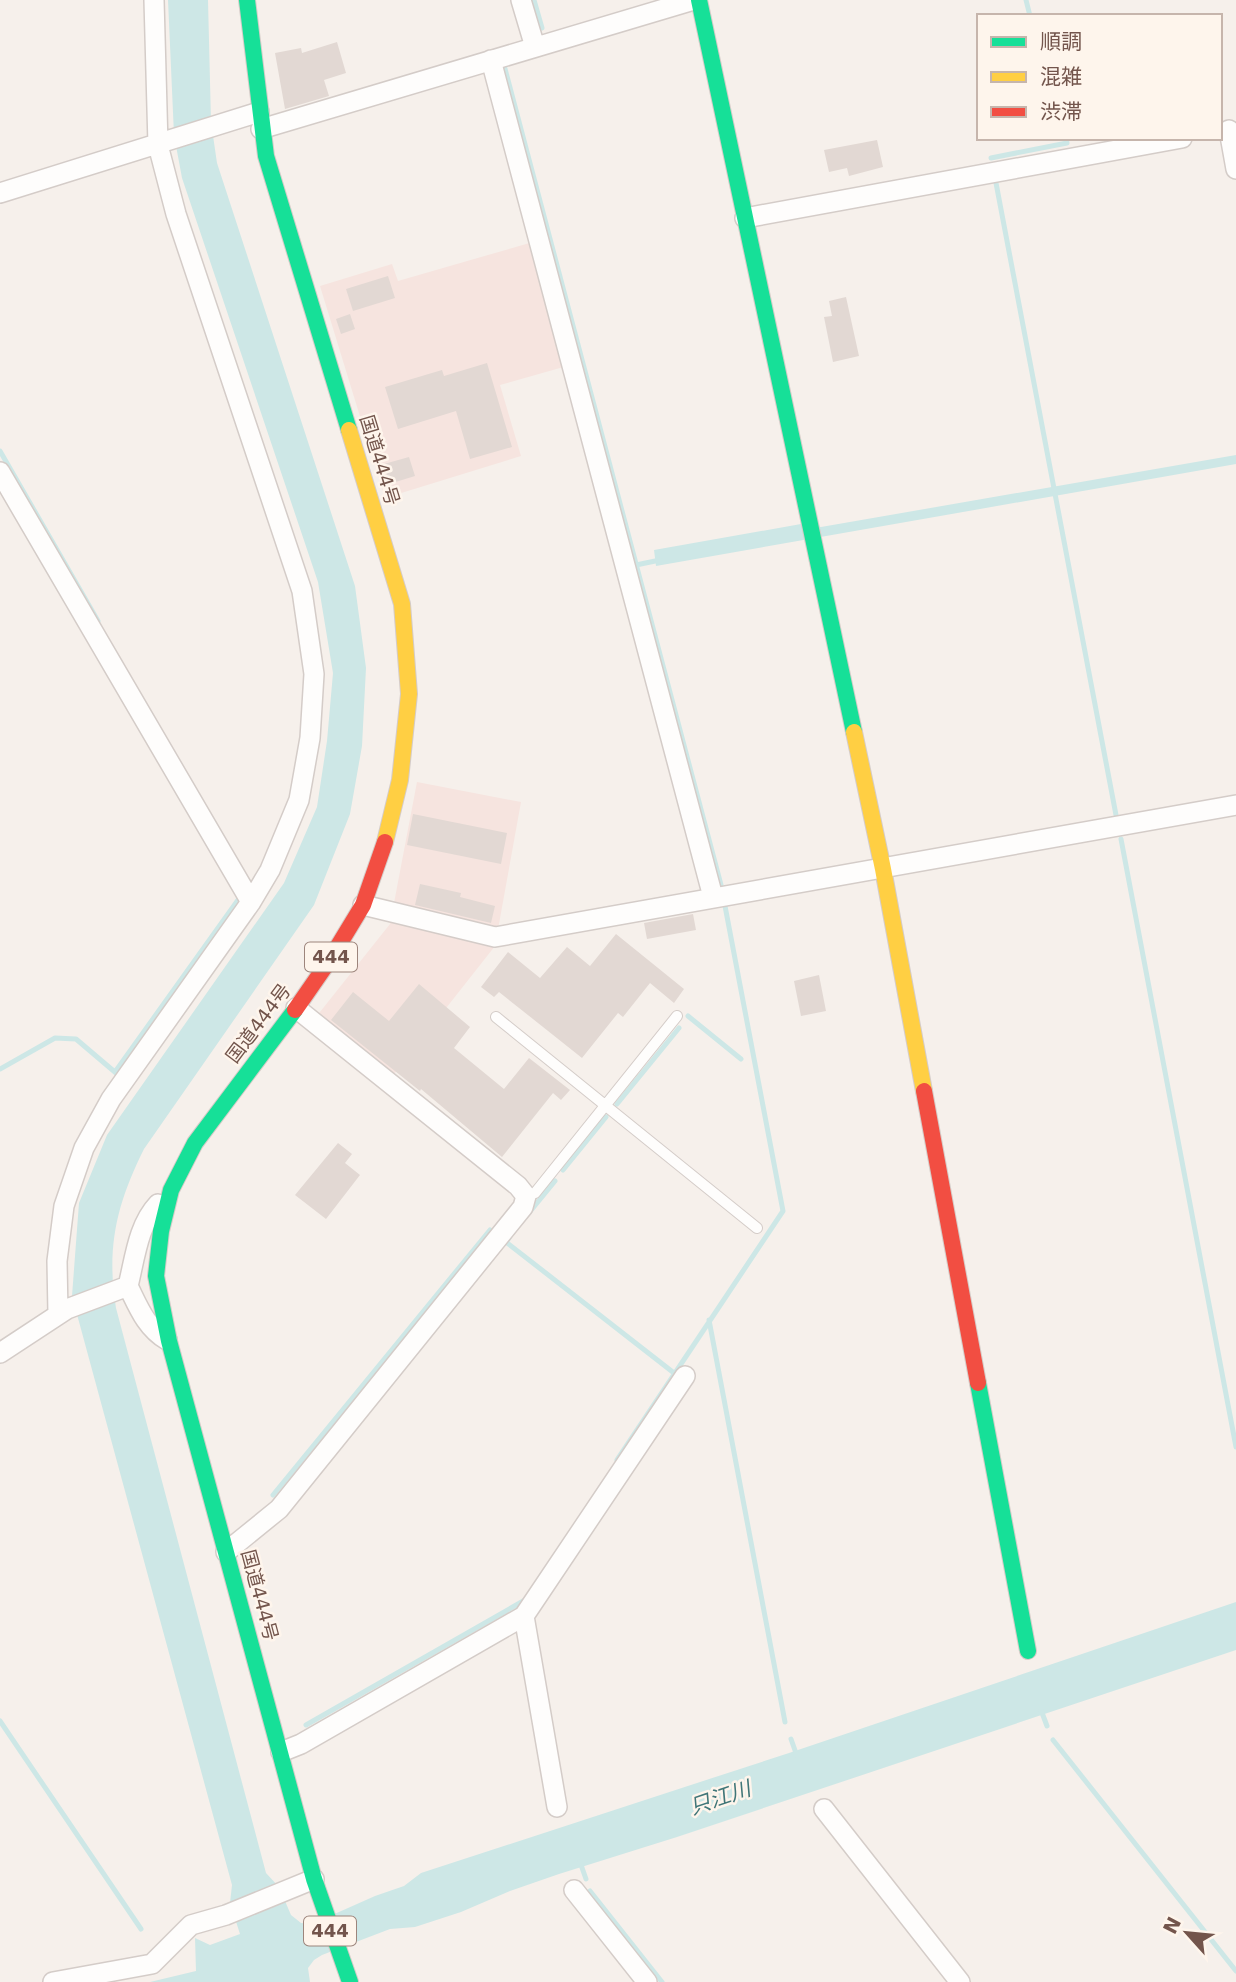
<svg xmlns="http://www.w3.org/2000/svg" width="1236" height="1982" font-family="'DejaVu Sans','Noto Sans JP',sans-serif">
<rect width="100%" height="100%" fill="#f6f0eb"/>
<!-- commercial -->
<path fill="#f6e4df" d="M 533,242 L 567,366 L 500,385 L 521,456 L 385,498 L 320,286 L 392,264 L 398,281 Z
M 417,782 L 521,802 L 495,946 L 391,1078 L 316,1017 L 390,924 Z"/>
<!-- water -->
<path fill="#cde7e6" d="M 168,0 L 208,0 L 211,122 L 217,163 L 355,586 L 366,668 L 362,746 L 350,814 L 314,905 L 144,1149 C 117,1203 106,1247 116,1308 L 266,1873 L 279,1887 L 291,1915 L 301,1923 L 312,1924 L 375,1896 L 404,1886 L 421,1873 L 789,1753 L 1236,1602 L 1236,1650 L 677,1837 L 559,1874 L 510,1891 L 461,1912 L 415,1927 L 390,1929 L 322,1955 L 314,1960 L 308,1968 L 310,1982 L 150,1982 L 196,1971 L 195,1938 L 210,1945 L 240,1934 L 230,1903 L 232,1885 L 72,1296 L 79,1203 L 107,1135 L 284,883 L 317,807 L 327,741 L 333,673 L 318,582 L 182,178 L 174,135 Z
M 1236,455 L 1236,464 L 656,566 L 654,550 L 801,524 L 821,527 Z"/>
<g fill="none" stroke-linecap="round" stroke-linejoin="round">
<!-- stream -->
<path stroke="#cde7e6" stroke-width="5" d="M 534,0 L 542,28
M 1026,0 L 1030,16
M 504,65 L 721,885
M 991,158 L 1067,143 L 1066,138
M 996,183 L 1116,815
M 0,451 L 98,621
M 636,565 L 660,560
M 1121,839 L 1236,1447
M 688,1016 L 741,1059
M 0,1069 L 55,1038 L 76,1039 L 116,1073
M 115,1072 L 238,900
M 617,1104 L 679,1028
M 563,1170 L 606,1117
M 528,1214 L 555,1181
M 509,1238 L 506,1242 L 674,1373
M 709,1320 L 785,1722
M 617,1460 L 783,1211 L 725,906
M 273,1495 L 490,1230
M 1041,1710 L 1047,1726
M 0,1721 L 141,1929
M 306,1725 L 525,1600
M 791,1739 L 797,1756
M 1053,1740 L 1236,1971
M 580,1862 L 586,1879
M 590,1891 L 662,1982"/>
</g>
<!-- building -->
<path fill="#e2d8d3" d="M 337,42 L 346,73 L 324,80 L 329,96 L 285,109 L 275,53 L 301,48 L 302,53 Z
M 877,140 L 883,167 L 849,176 L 847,168 L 829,172 L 824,150 Z
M 388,276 L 395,298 L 353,311 L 346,289 Z
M 846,297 L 859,356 L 833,362 L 824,317 L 832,316 L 829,301 Z
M 350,314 L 355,329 L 341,334 L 336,319 Z
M 487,363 L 512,447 L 470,459 L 456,411 L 398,429 L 385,387 L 442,370 L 444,376 Z
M 409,457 L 415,476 L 389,484 L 384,464 Z
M 413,814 L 507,833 L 501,864 L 407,845 Z
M 420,884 L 461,893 L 460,897 L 495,906 L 491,923 L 415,905 Z
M 693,914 L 696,930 L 647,939 L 644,923 Z
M 616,934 L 684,989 L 674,1003 L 650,983 L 623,1017 L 618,1013 L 582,1058 L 499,992 L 494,997 L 481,987 L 508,952 L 540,978 L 567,947 L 590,966 Z
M 819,975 L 826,1011 L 801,1016 L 794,981 Z
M 419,984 L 470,1027 L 454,1048 L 504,1089 L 529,1058 L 570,1090 L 561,1100 L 553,1093 L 502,1157 L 421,1089 L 420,1091 L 331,1020 L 353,992 L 389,1021 Z
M 338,1143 L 352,1154 L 345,1163 L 360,1175 L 326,1219 L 295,1195 Z"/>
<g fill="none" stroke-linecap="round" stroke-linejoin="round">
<!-- lane casing -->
<g stroke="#d4ccc8" stroke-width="12">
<path id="lane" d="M 496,1017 L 757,1228
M 526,1196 L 535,1193 L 677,1016"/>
</g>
<!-- street casing -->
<g stroke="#d4ccc8" stroke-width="22">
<path id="street" d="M 521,0 L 535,47
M 491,60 L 713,897
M 261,129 L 694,0
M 1229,130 L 1236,169
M 0,193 L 259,112
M 745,218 L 1182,138
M 0,472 L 251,902
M 363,905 L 495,937 L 1236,805
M 128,1286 C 138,1306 146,1328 167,1340
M 58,1314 L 57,1261 L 64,1206 L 84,1148 L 111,1099 L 251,902 L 270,870 L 299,800 L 310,738 L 314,674 L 302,591 L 176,214 L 158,145 L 154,0
M 0,1353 L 67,1309 L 128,1286 C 135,1258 138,1225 158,1204
M 226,1552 L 279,1509 L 523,1207 L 526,1196 L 518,1186 L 296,1008
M 524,1616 L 557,1807
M 281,1752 L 301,1744 L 524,1616 L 685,1376
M 824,1809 L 960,1982
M 574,1890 L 647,1982
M 53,1982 L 152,1964 L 191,1925 L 226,1915 L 314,1879"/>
</g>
<!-- fast casing -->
<g stroke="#d5ccc8" stroke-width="18">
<path id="fast" d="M 247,0 L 266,156 L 349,430
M 699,0 L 854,732
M 295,1010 L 195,1143 L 171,1190 L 161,1231 L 156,1276 L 169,1341 L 314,1879 L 350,1982
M 978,1383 L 1028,1651"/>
</g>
<!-- slow casing -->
<g stroke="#d5ccc8" stroke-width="18">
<path id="slow" d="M 349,430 L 402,604 L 409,694 L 400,780 L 385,842
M 854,732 L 883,869 L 924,1091"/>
</g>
<!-- jam casing -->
<g stroke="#d5ccc8" stroke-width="18">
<path id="jam" d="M 295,1010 L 329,961 L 363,905 L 385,842
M 924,1091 L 978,1383"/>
</g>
<!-- lane -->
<use href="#lane" stroke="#fefdfc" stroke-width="10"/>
<!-- street -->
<use href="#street" stroke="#fefdfc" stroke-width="19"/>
<!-- fast -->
<use href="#fast" stroke="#16e098" stroke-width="16"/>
<!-- slow -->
<use href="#slow" stroke="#ffcf43" stroke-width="16"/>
<!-- jam -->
<use href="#jam" stroke="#f24e42" stroke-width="16"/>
</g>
<g text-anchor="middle" stroke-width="5" stroke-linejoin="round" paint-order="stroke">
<!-- shield labels -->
<g fill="#fef5ec" stroke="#9d857c" stroke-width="2">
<rect x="305" y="942.5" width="52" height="29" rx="5"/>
<rect x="304" y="1916.5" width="52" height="29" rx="5"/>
</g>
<g font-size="18" font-weight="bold" fill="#73554c">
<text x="331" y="963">444</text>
<text x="330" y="1937">444</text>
</g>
<!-- street labels -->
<g font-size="19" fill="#73554c" stroke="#fef5ec">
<text transform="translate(380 460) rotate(73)" y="7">国道444号</text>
<text transform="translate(258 1023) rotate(-53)" y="7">国道444号</text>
<text transform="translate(260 1595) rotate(75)" y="7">国道444号</text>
</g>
<!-- water labels -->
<g font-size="21" font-style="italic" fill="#407678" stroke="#fef5ec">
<text transform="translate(720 1798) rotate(-19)" y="7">只江川</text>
</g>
</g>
<!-- legend -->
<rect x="977" y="14" width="245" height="126" fill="#fef5ec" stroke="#c6b5ac" stroke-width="2"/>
<rect x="991" y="37" width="35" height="10" fill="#16e098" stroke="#c6b5ac" stroke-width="2"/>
<text x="1040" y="49" font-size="21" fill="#73554c">順調</text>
<rect x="991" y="72" width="35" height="10" fill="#ffcf43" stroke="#c6b5ac" stroke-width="2"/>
<text x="1040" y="84" font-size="21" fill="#73554c">混雑</text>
<rect x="991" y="107" width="35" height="10" fill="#f24e42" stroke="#c6b5ac" stroke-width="2"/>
<text x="1040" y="119" font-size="21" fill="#73554c">渋滞</text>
<!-- north arrow -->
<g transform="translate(1187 1933) rotate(297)" stroke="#fef5ec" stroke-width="5" paint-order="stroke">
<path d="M0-5L12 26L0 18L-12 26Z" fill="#73554c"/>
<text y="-10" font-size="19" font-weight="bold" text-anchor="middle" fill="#73554c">N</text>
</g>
</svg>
